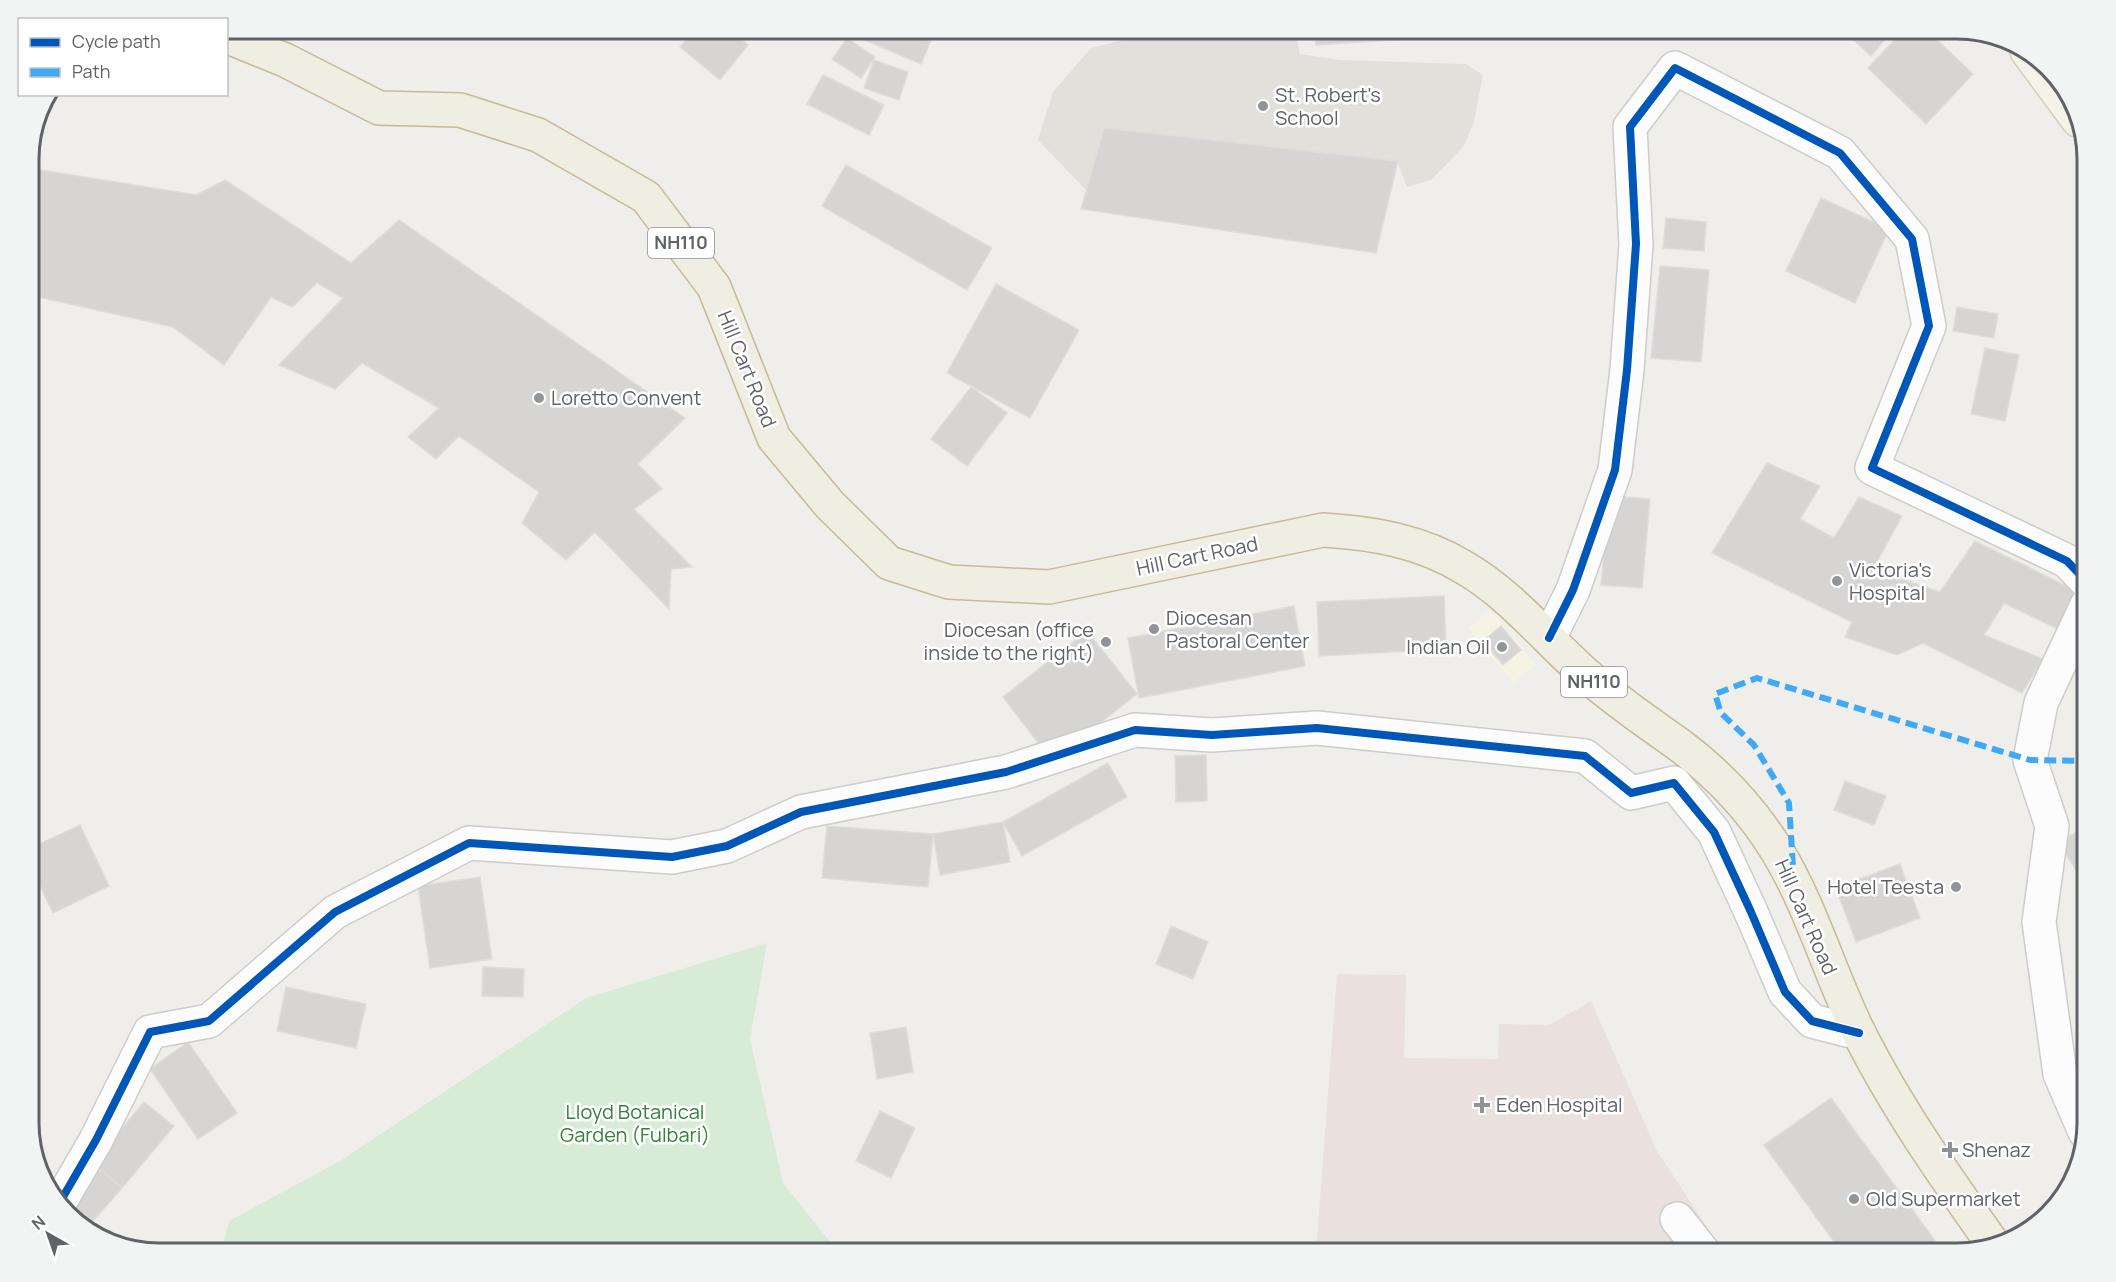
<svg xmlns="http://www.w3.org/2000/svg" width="2116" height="1282" font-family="Manrope,sans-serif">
<rect width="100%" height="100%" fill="#efeeea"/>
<!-- commercial -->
<path fill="#f7f3e4" d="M 1490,610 L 1536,665 L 1513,683 L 1468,628 Z"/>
<!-- education -->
<path fill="#e2e0da" d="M 1165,29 L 1295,29 L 1300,54 L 1340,60 L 1466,64 L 1483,75 L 1474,121 L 1464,146 L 1431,180 L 1407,187 L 1397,161 L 1104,128 L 1086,190 L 1038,140 L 1053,92 L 1091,48 Z"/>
<!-- medical -->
<path fill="#eae0de" d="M 1337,974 L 1406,975 L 1404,1058 L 1498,1059 L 1499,1024 L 1549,1025 L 1591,1001 L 1657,1151 L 1724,1253 L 1316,1253 Z"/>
<!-- green -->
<path fill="#d8ebd6" d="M 767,943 L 750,1039 L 783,1183 L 839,1253 L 221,1253 L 229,1221 L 340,1161 L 586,998 Z"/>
<!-- building -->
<path fill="#d6d5d3" stroke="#deddd9" stroke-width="1.5" d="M 646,28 L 677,28 L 674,38 Z
M 695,28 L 728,28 L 748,45 L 720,80 L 680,47 Z
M 864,28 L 936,28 L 921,64 L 860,38 Z
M 1315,28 L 1469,28 L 1470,35 L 1316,45 Z
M 1840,28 L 1895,28 L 1871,56 Z
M 1906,28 L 1925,28 L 1973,74 L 1926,124 L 1868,68 Z
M 847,38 L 875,57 L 861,78 L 832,59 Z
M 874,60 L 908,72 L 899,100 L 864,88 Z
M 823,75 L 884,105 L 869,135 L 807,104 Z
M 1104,128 L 1398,161 L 1376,253 L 1081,209 Z
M 846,165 L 992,248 L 967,290 L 822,206 Z
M 29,168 L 196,195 L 225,180 L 351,263 L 399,220 L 685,418 L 638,464 L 662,489 L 634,509 L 692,567 L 671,569 L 669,609 L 595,532 L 566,560 L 522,523 L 539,492 L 459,436 L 436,459 L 408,437 L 439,408 L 362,363 L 335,389 L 279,365 L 343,298 L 317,283 L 292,307 L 271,297 L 224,365 L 173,327 L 29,295 Z
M 1821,198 L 1889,229 L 1855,303 L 1786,271 Z
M 1666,218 L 1706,222 L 1704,251 L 1663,248 Z
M 1660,266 L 1709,270 L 1701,362 L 1651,358 Z
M 996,284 L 1079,330 L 1030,418 L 947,373 Z
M 1957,307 L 1998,314 L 1994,338 L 1953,331 Z
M 1985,348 L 2019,355 L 2005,421 L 1971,414 Z
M 971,387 L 1007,413 L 967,466 L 931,439 Z
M 1767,463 L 1820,486 L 1800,519 L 1834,538 L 1859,497 L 1902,516 L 1873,569 L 1940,592 L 1975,541 L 2083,594 L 2060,630 L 2004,603 L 1984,635 L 2043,659 L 2022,693 L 1923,643 L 1897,655 L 1845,637 L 1852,622 L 1712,553 Z
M 1609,496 L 1650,499 L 1642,588 L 1601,585 Z
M 1444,596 L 1446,649 L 1319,656 L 1317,602 Z
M 1294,606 L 1305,666 L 1139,698 L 1128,638 Z
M 1501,626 L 1521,650 L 1503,665 L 1483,641 Z
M 1087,631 L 1137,694 L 1052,761 L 1003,697 Z
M 1206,755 L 1207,801 L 1176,802 L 1175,756 Z
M 1108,763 L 1127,797 L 1022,856 L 1003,822 Z
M 1845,781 L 1886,796 L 1874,825 L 1834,810 Z
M 1003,822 L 1010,862 L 940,875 L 933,834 Z
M 80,825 L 109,886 L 53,913 L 29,863 L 29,849 Z
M 2087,825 L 2087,888 L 2059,843 Z
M 827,826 L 933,834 L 928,887 L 822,878 Z
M 1900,864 L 1920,918 L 1856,942 L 1836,888 Z
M 480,877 L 492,959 L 430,968 L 418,886 Z
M 1171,926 L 1208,942 L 1193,979 L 1156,964 Z
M 483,967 L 524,969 L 523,997 L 482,996 Z
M 286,987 L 366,1004 L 356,1048 L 277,1031 Z
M 906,1027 L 913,1072 L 877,1079 L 870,1033 Z
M 188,1042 L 237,1113 L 198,1139 L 150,1069 Z
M 1831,1098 L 1944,1253 L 1842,1253 L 1764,1145 Z
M 144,1102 L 174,1126 L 122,1188 L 93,1163 Z
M 880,1111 L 915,1128 L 891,1178 L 856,1161 Z
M 100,1169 L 122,1188 L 87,1228 L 66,1208 Z"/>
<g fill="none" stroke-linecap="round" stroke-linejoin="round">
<!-- minor casing -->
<g stroke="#cbcccc" stroke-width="36">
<path id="minor" d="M 1549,638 L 1573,590 L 1615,470 L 1627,370 L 1636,244 L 1630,127 L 1675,68 L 1840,153 L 1912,239 L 1929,326 L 1872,468 L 2067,561 L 2087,582
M 2085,1132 L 2060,1074 L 2039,922 L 2052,826 L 2030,760 L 2041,703 L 2087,605
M 60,1202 L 96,1140 L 150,1032 L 209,1021 L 335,912 L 469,843 L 672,857 L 727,846 L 801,812 L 1006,772 L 1135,730 L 1212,735 L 1317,728 L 1585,756 L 1631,793 L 1674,783 L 1714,832 L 1751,912 L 1785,992 L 1812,1021 L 1859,1033
M 1677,1219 L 1704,1253"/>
</g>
<!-- major casing -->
<g stroke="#d7ceb8" stroke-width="36">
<path id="major" d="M 2027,51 L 2078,120"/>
</g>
<!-- highway casing -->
<g stroke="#c8b996" stroke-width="36">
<path id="highway" d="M 226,36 L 285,60 L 379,108 L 460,110 L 538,135 L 646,197 L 714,287 L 774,438 L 830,505 L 889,563 L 949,582 L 1049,587 L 1323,530 C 1373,533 1421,541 1465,568 C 1516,598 1551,646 1596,683 C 1622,705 1650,724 1678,744 C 1716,772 1751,809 1776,849 C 1811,906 1829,972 1858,1031 C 1896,1107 1944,1175 1993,1244"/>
</g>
<!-- minor -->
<use href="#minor" stroke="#fdfcfc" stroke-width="33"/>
<!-- major -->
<use href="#major" stroke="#f4f2e9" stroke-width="33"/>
<!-- highway -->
<use href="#highway" stroke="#f0ede3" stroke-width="33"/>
<!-- quiet -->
<path stroke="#3fa9f5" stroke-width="6" stroke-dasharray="12 6" stroke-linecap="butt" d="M 1794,883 L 1789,803 L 1754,745 L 1721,713 L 1715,694 L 1757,678 L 2030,760 L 2087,761"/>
<!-- cycleway casing -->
<g stroke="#fff" stroke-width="11">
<path id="cycleway" d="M 1549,638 L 1573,590 L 1615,470 L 1627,370 L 1636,244 L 1630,127 L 1675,68 L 1840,153 L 1912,239 L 1929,326 L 1872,468 L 2067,561 L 2087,582
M 60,1202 L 96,1140 L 150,1032 L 209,1021 L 335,912 L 469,843 L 672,857 L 727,846 L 801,812 L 1006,772 L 1135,730 L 1212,735 L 1317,728 L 1585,756 L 1631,793 L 1674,783 L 1714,832 L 1751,912 L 1785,992 L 1812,1021 L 1859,1033"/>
</g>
<!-- cycleway -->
<use href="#cycleway" stroke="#0057b8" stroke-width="8"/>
</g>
<!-- markers -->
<g fill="#919496" stroke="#fff" stroke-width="2">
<circle cx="1263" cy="106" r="6"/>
<circle cx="539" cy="398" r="6"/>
<circle cx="1837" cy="581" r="6"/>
<circle cx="1154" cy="629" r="6"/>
<circle cx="1106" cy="642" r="6"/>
<circle cx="1502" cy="647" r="6"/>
<circle cx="1956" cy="887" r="6"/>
<path d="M1479 1096h6v6h6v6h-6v6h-6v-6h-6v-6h6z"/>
<path d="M1947 1141h6v6h6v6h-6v6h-6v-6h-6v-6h6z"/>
<circle cx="1854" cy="1199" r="6"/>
</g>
<g text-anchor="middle" stroke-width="5" stroke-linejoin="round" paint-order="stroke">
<!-- shield labels -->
<g fill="#fff" stroke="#8f9295" stroke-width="1.5">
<rect x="648" y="228" width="66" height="30" rx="4.5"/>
<rect x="1561" y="667" width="66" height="30" rx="4.5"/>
</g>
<g font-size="18" font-weight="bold" fill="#5f6368">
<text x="681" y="249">NH110</text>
<text x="1594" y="688">NH110</text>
</g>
<!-- poi labels -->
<g font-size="20" fill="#5f6368" stroke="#fff" text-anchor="start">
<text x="1275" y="102">St. Robert's<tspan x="1275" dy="23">School</tspan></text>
<text x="551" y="405">Loretto Convent</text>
<text x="1849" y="577">Victoria's<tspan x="1849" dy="23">Hospital</tspan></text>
<text x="1166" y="625">Diocesan<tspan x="1166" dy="23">Pastoral Center</tspan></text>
<text x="1094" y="637" text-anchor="end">Diocesan (office<tspan x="1094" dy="23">inside to the right)</tspan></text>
<text x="1490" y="654" text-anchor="end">Indian Oil</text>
<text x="1944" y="894" text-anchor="end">Hotel Teesta</text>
<text x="1496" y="1112">Eden Hospital</text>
<text x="1962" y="1157">Shenaz</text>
<text x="1866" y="1206">Old Supermarket</text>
</g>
<!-- street labels -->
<g font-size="20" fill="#5f6368" stroke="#fff">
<text transform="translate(747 369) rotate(68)" y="7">Hill Cart Road</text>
<text transform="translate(1197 556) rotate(-12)" y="7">Hill Cart Road</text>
<text transform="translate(1806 917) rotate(66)" y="7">Hill Cart Road</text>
</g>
<!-- park labels -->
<g font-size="20" fill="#348238" stroke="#fff">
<text x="635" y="1119">Lloyd Botanical<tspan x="635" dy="23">Garden (Fulbari)</tspan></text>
</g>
</g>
<!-- crop -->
<path d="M0 0H2116V1282H0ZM159 39H1957A120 120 0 0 1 2077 159V1123A120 120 0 0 1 1957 1243H159A120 120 0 0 1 39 1123V159A120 120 0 0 1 159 39Z" fill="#f2f3f3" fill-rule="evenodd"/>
<path fill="none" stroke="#5f6368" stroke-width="3" d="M159 39H1957A120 120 0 0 1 2077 159V1123A120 120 0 0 1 1957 1243H159A120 120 0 0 1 39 1123V159A120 120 0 0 1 159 39Z"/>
<!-- legend -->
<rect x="18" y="18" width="210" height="78" fill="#ffffff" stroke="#bfc1c3" stroke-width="1.5"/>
<rect x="30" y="38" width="30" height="9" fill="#0057b8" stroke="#bfc1c3" stroke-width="1.5"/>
<text x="72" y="48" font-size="18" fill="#5f6368">Cycle path</text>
<rect x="30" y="68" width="30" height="9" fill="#3fa9f5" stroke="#bfc1c3" stroke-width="1.5"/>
<text x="72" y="78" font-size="18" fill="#5f6368">Path</text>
<!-- north arrow -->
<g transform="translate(48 1234) rotate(320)" stroke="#ffffff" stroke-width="4.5" paint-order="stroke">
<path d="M0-4.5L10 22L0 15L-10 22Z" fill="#5f6368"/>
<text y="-9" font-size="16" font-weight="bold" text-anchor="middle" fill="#5f6368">N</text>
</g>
</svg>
